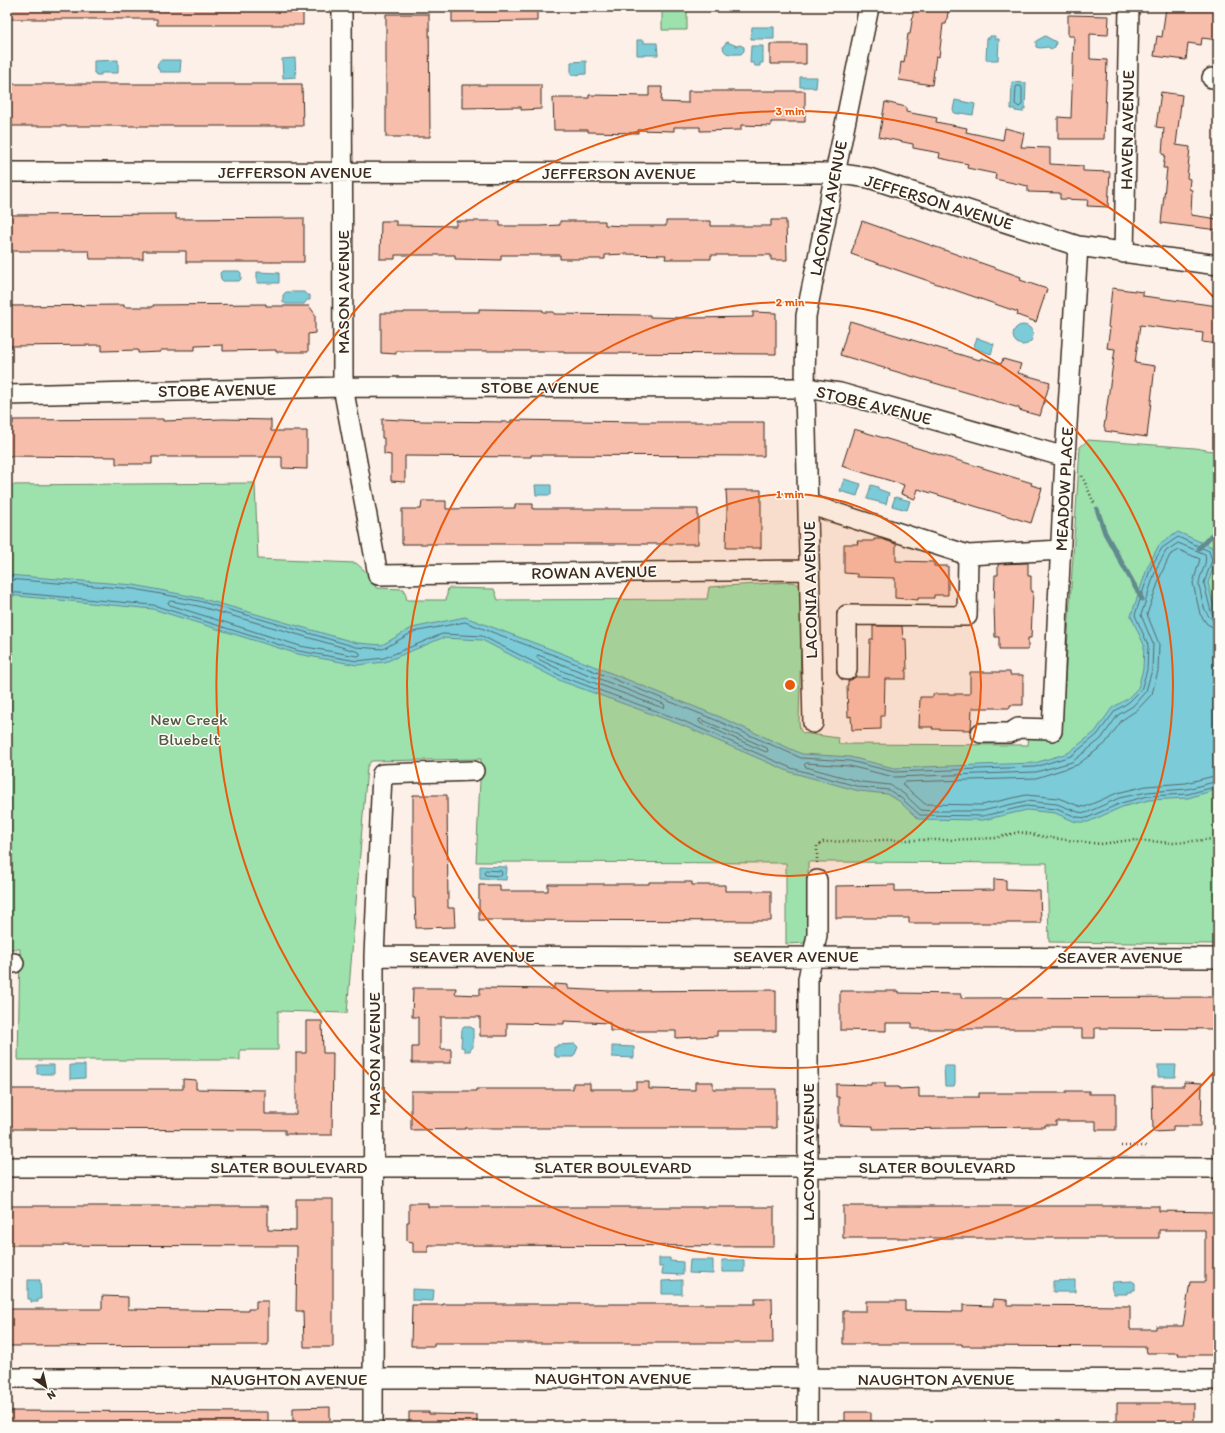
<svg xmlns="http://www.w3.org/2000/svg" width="1225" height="1433" font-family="Itim,sans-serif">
<rect width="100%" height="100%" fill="#fcf0e8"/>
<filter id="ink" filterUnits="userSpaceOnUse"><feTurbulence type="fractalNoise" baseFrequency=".025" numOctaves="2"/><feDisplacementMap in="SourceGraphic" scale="8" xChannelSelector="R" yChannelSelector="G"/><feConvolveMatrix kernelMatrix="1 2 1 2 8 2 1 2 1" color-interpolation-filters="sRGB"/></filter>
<g filter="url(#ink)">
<!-- green -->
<path fill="#9de1ac" stroke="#6c8665" d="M 662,7 L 687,7 L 687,30 L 662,30 Z
M 1088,440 L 1195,448 L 1218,452 L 1218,944 L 1049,942 L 1047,863 L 829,862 L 808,862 L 810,940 L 806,943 L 786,944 L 786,863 L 476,862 L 481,759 L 371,761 L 367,767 L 347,1013 L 278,1011 L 278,1050 L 240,1050 L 240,1060 L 18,1060 L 20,949 L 7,949 L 7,485 L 255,483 L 258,559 L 356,563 L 374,579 L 376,588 L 404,589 L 407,600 L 446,600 L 448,588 L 494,589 L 498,600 L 707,599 L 709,587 L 789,582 C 802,583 801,587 802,599 L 799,722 L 800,730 L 803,733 L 838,738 L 839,744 L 1028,745 L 1029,735 L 1057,736 L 1062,727 L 1080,447 Z"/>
<!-- water -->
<path fill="#7ccbd9" stroke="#628b8e" d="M 752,27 L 774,27 L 774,39 L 751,39 Z
M 990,36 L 995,36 L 995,39 L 999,39 L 998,60 L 986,60 L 987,38 L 990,38 Z
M 1045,36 L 1056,42 L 1055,47 L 1051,49 L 1048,47 L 1040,48 L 1036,47 L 1036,41 Z
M 637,40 L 644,40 L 644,43 L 657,43 L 658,55 L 637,55 Z
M 727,42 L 737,46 L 740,45 L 744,47 L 744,51 L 741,54 C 733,54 723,56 723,46 Z
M 751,46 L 763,46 L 763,63 L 760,63 L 760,66 L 755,66 L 754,63 L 750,63 Z
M 295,58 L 296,77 L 283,78 L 282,59 Z
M 118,60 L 118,73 L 101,73 L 101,75 L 96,75 L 95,73 L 94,73 L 94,61 Z
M 160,60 L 181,60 L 180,72 L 160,72 L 157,66 Z
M 586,61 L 586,74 L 571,75 L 571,62 Z
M 800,77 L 817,77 L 816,88 L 813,88 L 812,87 L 800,87 Z
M 1012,82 L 1026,83 L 1025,109 L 1023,109 L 1023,112 L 1015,111 L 1015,109 L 1011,109 Z
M 955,100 L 975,104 L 973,115 L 960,113 L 960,114 L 954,113 L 954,111 L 953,110 Z
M 222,271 L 239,271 L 241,273 L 241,279 L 239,281 L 223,281 L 221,279 L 220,273 Z
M 257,272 L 279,273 L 279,283 L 257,283 Z
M 286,292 L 304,292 L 307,295 L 310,295 L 310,300 L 307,300 L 304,304 L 286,304 L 283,302 L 283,295 Z
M1013 335a10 10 0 1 1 20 0a10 10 0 1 1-20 0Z
M 977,338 L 994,344 L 991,354 L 973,348 Z
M 844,479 L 861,484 L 857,496 L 840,491 Z
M 535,485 L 551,485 L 551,495 L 536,495 Z
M 871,485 L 878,487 L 878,489 L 889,493 L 886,504 L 867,499 Z
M 895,497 L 910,501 L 907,510 L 892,506 Z
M 1178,532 L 1212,547 L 1216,560 L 1208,583 L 1215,611 L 1218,614 L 1218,789 L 1188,798 L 1149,800 L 1122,807 L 1088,822 L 1076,822 L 1055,813 L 1027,810 L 983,820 L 918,819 L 899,801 L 887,794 L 859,791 L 790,772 L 679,724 L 561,681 L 482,640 L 442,638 L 385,662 L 357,665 L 298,654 L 153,609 L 7,595 L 7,575 L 134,585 L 200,598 L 357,643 L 382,645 L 412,628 L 465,617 L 561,653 L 720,717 L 802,754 L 850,757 L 894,768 L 1035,763 L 1068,753 L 1095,732 L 1112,708 L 1127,699 L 1138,688 L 1143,669 L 1144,645 L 1131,616 L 1148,566 L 1159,545 Z
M 480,866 L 507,867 L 506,880 L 480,879 Z
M 464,1027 L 471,1027 L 473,1029 L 473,1047 L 471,1049 L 470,1051 L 464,1051 L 464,1048 L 461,1047 L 462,1029 Z
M 575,1044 L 578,1047 L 575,1054 L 573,1057 L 556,1057 L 556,1055 L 554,1055 L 554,1047 L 557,1047 L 557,1045 Z
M 612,1046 L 634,1047 L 634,1058 L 612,1057 Z
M 37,1065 L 54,1065 L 54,1074 L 37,1074 Z
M 70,1065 L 85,1065 L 85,1078 L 70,1079 Z
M 1158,1065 L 1176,1065 L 1175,1077 L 1158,1077 Z
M 944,1066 L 955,1066 L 955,1083 L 954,1086 L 945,1086 Z
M 659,1258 L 670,1258 L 670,1261 L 683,1262 L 683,1275 L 662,1274 L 663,1267 L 659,1267 Z
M 690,1260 L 713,1260 L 713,1274 L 689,1273 Z
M 722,1260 L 744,1260 L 744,1272 L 722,1272 Z
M 28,1280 L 40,1280 L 41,1299 L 38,1299 L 38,1302 L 31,1302 L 31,1299 L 28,1299 Z
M 682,1280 L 682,1294 L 662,1294 L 662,1281 Z
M 1075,1280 L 1075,1292 L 1053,1292 L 1053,1281 Z
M 1132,1281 L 1135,1283 L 1135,1290 L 1132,1290 L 1132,1292 L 1127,1292 L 1127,1294 L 1114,1294 C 1112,1290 1110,1287 1113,1282 Z
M 412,1289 L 434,1290 L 433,1301 L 412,1300 Z"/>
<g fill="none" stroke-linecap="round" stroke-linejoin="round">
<!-- shore -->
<path stroke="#556a69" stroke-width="1" d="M 1017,86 L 1021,86 L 1022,88 L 1022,105 L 1019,107 L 1015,104 L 1016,88 Z
M 7,579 L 134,589 L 199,601 L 356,647 L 383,649 L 413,632 L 465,622 L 559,657 L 718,721 L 801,758 L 850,761 L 894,772 L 1035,767 L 1071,756 L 1097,735 L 1115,711 L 1129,702 L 1141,690 L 1147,670 L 1148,645 L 1135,615 L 1151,567 L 1162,548 L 1178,537 L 1209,551 L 1212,560 L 1204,583 L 1211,612 L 1214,616 L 1218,616
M 7,592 L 153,605 L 299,651 L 357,661 L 384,658 L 442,634 L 482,636 L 563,677 L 681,720 L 791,768 L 860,787 L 889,790 L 901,798 L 920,815 L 983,816 L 1026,806 L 1056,809 L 1077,817 L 1087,818 L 1121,803 L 1148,796 L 1188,794 L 1218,786
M 171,601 L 198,606 L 359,652 L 361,655 L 357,656 L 300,646 L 170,605 L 168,603 Z
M 1218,621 C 1203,620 1202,597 1199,585 C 1199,574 1208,565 1205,554 L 1178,543 L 1166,551 L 1156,569 L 1141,615 L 1153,644 L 1152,670 L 1146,691 L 1133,706 L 1118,715 L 1101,739 L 1072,762 L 1036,772 L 894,777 L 849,766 L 806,763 L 804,765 L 806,767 L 861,782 L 890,785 L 904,794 L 921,810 L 933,811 L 982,811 L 1026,801 L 1057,804 L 1078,812 L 1086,813 L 1119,798 L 1147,792 L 1187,789 L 1218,781
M 1218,627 L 1213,627 L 1207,624 L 1200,614 L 1193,583 L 1200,559 L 1179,550 L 1170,555 L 1162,572 L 1147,614 L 1159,644 L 1158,671 L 1152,694 L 1137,710 L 1122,720 L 1105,744 L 1077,765 L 1036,778 L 904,782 L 902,784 L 925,804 L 982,805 L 1026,795 L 1058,798 L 1079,806 L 1085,807 L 1117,793 L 1146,786 L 1186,783 L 1218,775
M 538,655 L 664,704 L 665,707 L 663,708 L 565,672 L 538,659 L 537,657 Z
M 700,719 L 767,748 L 768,751 L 766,752 L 700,723 L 699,721 Z
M 486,870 L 501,871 L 502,874 L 501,876 L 485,875 L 484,872 Z"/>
<!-- stream -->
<path stroke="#628b8e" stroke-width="5" d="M 1097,509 L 1105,533 L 1142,599
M 1199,548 L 1218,529"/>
</g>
<!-- building -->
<path fill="#f7beac" stroke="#3b2a1e" d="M 7,7 L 303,7 L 303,25 L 157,25 L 157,19 L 7,19 Z
M 452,7 L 537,7 L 537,21 L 452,22 Z
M 914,7 L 949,7 L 946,24 L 943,24 L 939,57 L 936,56 L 932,85 L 899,80 L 901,62 L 904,63 L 908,34 L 910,34 Z
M 1166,7 L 1218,7 L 1218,40 L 1202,38 L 1201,45 L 1188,43 L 1186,60 L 1154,56 L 1157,36 L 1162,37 Z
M 386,14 L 429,14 L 430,137 L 386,137 Z
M 1068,15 L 1109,16 L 1108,35 L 1090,34 L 1090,59 L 1107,60 L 1104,139 L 1058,139 L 1058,117 L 1071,118 L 1074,36 L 1068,36 Z
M 770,44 L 806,44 L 806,64 L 770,64 Z
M 7,84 L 302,84 L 303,126 L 7,126 Z
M 462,85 L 541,85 L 541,109 L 521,110 L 521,107 L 462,108 Z
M 649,87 L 662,87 L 661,102 L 688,103 L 688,91 L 805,91 L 805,122 L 771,122 L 771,126 L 741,125 L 741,130 L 700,131 L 700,127 L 674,127 L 674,131 L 638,130 L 638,133 L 588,132 L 588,130 L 554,130 L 553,98 L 589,98 L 589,95 L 649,96 Z
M 1161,92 L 1182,95 L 1176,145 L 1190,147 L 1187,178 L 1190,179 L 1189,189 L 1192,190 L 1191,215 L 1218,219 L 1218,230 L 1161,223 L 1167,168 L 1163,168 L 1165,155 L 1162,154 L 1164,128 L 1156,127 Z
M 885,102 L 906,107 L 906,112 L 937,118 L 936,122 L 967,128 L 966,132 L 1003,140 L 1005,128 L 1024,133 L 1021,147 L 1050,148 L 1050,164 L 1083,166 L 1083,171 L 1110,172 L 1108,207 L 1087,206 L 1088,200 L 1060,199 L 1060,193 L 1028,192 L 1028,186 L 995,179 L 996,174 L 967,168 L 968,164 L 939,158 L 940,153 L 913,148 L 913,144 L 879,137 Z
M 176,214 L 176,219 L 304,218 L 304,262 L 186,262 L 186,251 L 143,251 L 143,259 L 90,259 L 89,251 L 7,251 L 7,215 Z
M 771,220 L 786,220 L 787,260 L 771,260 L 771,255 L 711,255 L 711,259 L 665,259 L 666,255 L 625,254 L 605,255 L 605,259 L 560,259 L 560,255 L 501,255 L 501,260 L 455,259 L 455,255 L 395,255 L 395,259 L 380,259 L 381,221 L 396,221 L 396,225 L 456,226 L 456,221 L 500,221 L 500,226 L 540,226 L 560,225 L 560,221 L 605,221 L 605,225 L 625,226 L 666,226 L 666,221 L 711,221 L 711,226 L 771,226 Z
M 862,221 L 1021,277 L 1020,280 L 1047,289 L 1036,322 L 1017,315 L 1018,312 L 851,254 Z
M 1112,288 L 1143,292 L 1143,296 L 1218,306 L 1218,344 L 1202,342 L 1203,333 L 1140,325 L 1135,363 L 1155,366 L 1147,437 L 1105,431 L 1105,428 L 1104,427 L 1115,349 L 1107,348 L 1110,328 L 1108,327 Z
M 266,304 L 266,306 L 309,306 L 315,314 L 315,333 L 308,334 L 308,352 L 276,352 L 276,350 L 223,351 L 223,345 L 195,346 L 195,350 L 160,350 L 161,352 L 138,353 L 138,350 L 102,351 L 102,345 L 7,346 L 7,306 L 124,305 L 124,307 L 153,307 L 153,305 Z
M 479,309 L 543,310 L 543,312 L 554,312 L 554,314 L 650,315 L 650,317 L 694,318 L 753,317 L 753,312 L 776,313 L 776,354 L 586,353 L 564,353 L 564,351 L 396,351 L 396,354 L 381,353 L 381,313 L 404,313 L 404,312 L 479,312 Z
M 850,321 L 968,357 L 980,360 L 981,358 L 1001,364 L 1003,359 L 1021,364 L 1018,373 L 1050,382 L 1040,416 L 1019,410 L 1019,408 L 840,355 Z
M 163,419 L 163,421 L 223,419 L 271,420 L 271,431 L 307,431 L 307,469 L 282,468 L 282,457 L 152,457 L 152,464 L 116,464 L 116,457 L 7,456 L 7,424 L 13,424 L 13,420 Z
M 382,419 L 422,421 L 511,422 L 511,420 L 642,422 L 764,422 L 764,456 L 531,455 L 531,457 L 405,456 L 405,482 L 391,481 L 391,455 L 384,454 L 384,438 L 382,438 Z
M 854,429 L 983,468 L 1032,483 L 1031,485 L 1042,488 L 1031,523 L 918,489 L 915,499 L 901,494 L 904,485 L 842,466 Z
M 726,490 L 761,490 L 761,548 L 726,548 L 727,508 Z
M 422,501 L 446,501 L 446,509 L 515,508 L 515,504 L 533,504 L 533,509 L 698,509 L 698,544 L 402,544 L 402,509 L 421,509 Z
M 874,539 L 882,539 L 896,544 L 896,561 L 934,562 L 934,566 L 948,566 L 948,595 L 934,595 L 934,598 L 918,598 L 918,600 L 895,598 L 895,578 L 857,577 L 857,574 L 844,573 L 844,544 L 858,544 L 857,541 L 874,541 Z
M 1028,563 L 1028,576 L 1031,576 L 1031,591 L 1033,591 L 1031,638 L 1028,638 L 1028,650 L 999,650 L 999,637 L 995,637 L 994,606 L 995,575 L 998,575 L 998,564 Z
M 873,626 L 902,626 L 903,639 L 906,639 L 907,670 L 906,670 L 906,679 L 885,679 L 884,716 L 881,716 L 881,729 L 852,730 L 851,716 L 848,717 L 847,685 L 848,685 L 848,681 L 855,677 L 869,677 L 870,639 L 873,639 Z
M 970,672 L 1010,672 L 1010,675 L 1023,675 L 1023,705 L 1010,705 L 1010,708 L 972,708 L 971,730 L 932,729 L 933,727 L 919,727 L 920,697 L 933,697 L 933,694 L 970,694 Z
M 413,795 L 447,795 L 448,908 L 454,908 L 455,927 L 416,928 L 415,898 L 413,898 Z
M 994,879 L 1006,880 L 1006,890 L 1040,891 L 1041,923 L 909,923 L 909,918 L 836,918 L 836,886 L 895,885 L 895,891 L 994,890 Z
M 649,882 L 692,882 L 692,885 L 725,885 L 725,891 L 771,891 L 771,921 L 479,920 L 479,885 L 500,885 L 500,891 L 548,891 L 548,884 L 649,884 Z
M 554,984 L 568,985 L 568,989 L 610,991 L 776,990 L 776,1031 L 717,1031 L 717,1036 L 676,1038 L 676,1031 L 610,1031 L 610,1023 L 564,1021 L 564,1024 L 507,1023 L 507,1036 L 480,1036 L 480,1017 L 441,1017 L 441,1049 L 451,1049 L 451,1063 L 412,1063 L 412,1047 L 418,1047 L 418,1017 L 412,1017 L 413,988 L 456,988 L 455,994 L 480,995 L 480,988 L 554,989 Z
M 840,991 L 899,991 L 899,993 L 961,994 L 961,998 L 1218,997 L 1218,1029 L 1095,1028 L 1095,1038 L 1082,1038 L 1082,1029 L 912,1029 L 912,1023 L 886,1023 L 886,1031 L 840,1030 Z
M 306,1021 L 322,1021 L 323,1053 L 333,1053 L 332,1135 L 295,1135 L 295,1134 L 285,1134 L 285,1130 L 7,1129 L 7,1089 L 183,1089 L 183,1079 L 196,1080 L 196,1089 L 265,1090 L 265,1114 L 296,1114 L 296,1053 L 306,1053 Z
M 636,1082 L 649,1082 L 649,1089 L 695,1090 L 695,1082 L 713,1082 L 713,1089 L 776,1089 L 776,1128 L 465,1128 L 465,1129 L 411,1130 L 411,1091 L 476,1091 L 476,1089 L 573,1089 L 573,1083 L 590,1083 L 590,1089 L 636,1089 Z
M 1184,1082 L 1202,1083 L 1201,1126 L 1173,1126 L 1173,1131 L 1153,1132 L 1152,1086 L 1184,1086 Z
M 871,1083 L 885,1083 L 885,1087 L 899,1087 L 899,1089 L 919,1088 L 919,1097 L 979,1097 L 979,1093 L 1066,1093 L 1066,1091 L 1089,1091 L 1089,1094 L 1116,1094 L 1116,1130 L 1096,1130 L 1096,1121 L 1056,1121 L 1056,1125 L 1045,1125 L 1045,1127 L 873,1129 L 873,1126 L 839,1125 L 839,1097 L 836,1097 L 836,1084 L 871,1085 Z
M 296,1199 L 333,1199 L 333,1347 L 304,1347 L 303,1311 L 296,1311 L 297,1246 L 7,1245 L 7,1206 L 268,1206 L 268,1230 L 296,1231 Z
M 409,1203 L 428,1203 L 428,1207 L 774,1207 L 774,1246 L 428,1245 L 428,1252 L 413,1252 L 413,1242 L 407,1241 L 407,1222 L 409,1222 Z
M 843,1206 L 1159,1206 L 1159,1211 L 1218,1212 L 1218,1355 L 1178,1355 L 1179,1353 L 1147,1353 L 1146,1347 L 962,1346 L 962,1344 L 843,1344 L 843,1311 L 866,1311 L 866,1301 L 905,1301 L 905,1311 L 963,1312 L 963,1305 L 993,1306 L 993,1299 L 1007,1300 L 1007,1305 L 1130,1306 L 1130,1329 L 1156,1329 L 1156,1326 L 1183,1326 L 1190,1282 L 1205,1282 L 1205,1230 L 1159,1230 L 1159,1238 L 843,1238 Z
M 102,1296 L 128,1297 L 128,1309 L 248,1311 L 248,1309 L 256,1309 L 256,1301 L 268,1301 L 268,1345 L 7,1346 L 7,1309 L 102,1309 Z
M 755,1298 L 772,1298 L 773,1343 L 434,1343 L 434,1346 L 411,1346 L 412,1305 L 443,1305 L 443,1304 L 755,1304 Z
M 1117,1403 L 1194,1403 L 1194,1426 L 1117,1426 Z
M 330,1407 L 330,1426 L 293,1426 L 293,1408 Z
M 7,1411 L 268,1412 L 268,1426 L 7,1426 Z
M 409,1412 L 429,1412 L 429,1414 L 477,1415 L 477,1426 L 409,1426 Z
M 845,1412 L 871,1412 L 871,1426 L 845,1426 Z"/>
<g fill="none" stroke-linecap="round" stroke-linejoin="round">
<!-- minor casing -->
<g stroke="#3b2a1e" stroke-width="22">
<path id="minor" d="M 342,7 L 343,387 L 378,575 L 809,570
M 1212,78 L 1218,79
M 7,172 L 834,173 L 869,178 L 1078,246 L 1218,265
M 1124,253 L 1129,7
M 7,395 L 343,387 L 805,388 L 840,393 L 1065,457
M 808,504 L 968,555 L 1061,550
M 847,670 L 847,615 L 967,616 L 968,555
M 813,723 L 805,388 L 806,316 L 869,7
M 1052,731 L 1065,457 L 1078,246
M 981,733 L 1010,733 L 1018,728 L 1052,729
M 374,956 L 1218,958
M 7,963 L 14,963
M 7,1167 L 808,1167 L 1218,1168
M 7,1378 L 807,1378 L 1218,1380
M 373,1426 L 374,956 L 382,774 L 474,771
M 807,1426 L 808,1131 L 808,979 L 817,935 L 817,880"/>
</g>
<!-- path -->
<path stroke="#3b2a1e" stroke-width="2.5" stroke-dasharray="1 3" stroke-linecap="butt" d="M 1082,476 L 1094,503
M 817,863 L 817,846 L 823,842 L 884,840 L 948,840 L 995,838 L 1019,832 L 1051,838 L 1101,844 L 1131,840 L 1174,843 L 1213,839 L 1218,837
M 1121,1146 L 1149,1146"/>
<!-- minor -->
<use href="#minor" stroke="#fdfcf7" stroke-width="19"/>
</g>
</g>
<!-- distance rings -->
<circle cx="790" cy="685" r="191" fill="#e8590c" fill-opacity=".12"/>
<g fill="none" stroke="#e8590c" stroke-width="2">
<circle cx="790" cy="685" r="191"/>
<circle cx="790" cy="685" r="383"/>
<path d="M1217 1069A574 574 0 1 1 1217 301"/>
</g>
<g text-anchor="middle" stroke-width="3" stroke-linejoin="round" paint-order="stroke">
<!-- street labels -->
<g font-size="17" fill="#3b2a1e" stroke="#fdfcf7">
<text transform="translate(1127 130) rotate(-89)" y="6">HAVEN AVENUE</text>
<text x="295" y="178">JEFFERSON AVENUE</text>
<text x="619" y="179">JEFFERSON AVENUE</text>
<text transform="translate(939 202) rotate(17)" y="6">JEFFERSON AVENUE</text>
<text transform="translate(828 208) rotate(-79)" y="6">LACONIA AVENUE</text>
<text transform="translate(343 292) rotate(-90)" y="6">MASON AVENUE</text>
<text x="540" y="393">STOBE AVENUE</text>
<text transform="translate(217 390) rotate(-1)" y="6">STOBE AVENUE</text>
<text transform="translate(874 405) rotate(14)" y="6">STOBE AVENUE</text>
<text transform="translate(1064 489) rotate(-87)" y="6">MEADOW PLACE</text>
<text transform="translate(594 572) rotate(-1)" y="6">ROWAN AVENUE</text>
<text transform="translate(810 590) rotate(-91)" y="6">LACONIA AVENUE</text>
<text x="472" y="962">SEAVER AVENUE</text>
<text x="796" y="962">SEAVER AVENUE</text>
<text x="1120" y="963">SEAVER AVENUE</text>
<text transform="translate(374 1054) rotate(-90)" y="6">MASON AVENUE</text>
<text transform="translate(808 1152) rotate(-90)" y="6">LACONIA AVENUE</text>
<text x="289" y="1173">SLATER BOULEVARD</text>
<text x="613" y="1173">SLATER BOULEVARD</text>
<text x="937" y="1173">SLATER BOULEVARD</text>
<text x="613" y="1384">NAUGHTON AVENUE</text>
<text x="289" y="1385">NAUGHTON AVENUE</text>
<text x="936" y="1385">NAUGHTON AVENUE</text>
</g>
<!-- park labels -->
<g font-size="17" fill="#545842" stroke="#fdfcf7">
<text x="189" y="725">New Creek<tspan x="189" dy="20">Bluebelt</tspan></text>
</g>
</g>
<circle cx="790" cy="685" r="6" fill="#e8590c" stroke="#fdfcf7" stroke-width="2"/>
<g font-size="12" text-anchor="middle" font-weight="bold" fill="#e8590c" stroke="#fdfcf7" stroke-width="3" stroke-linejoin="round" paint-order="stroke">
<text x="790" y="115">3 min</text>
<text x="790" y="306">2 min</text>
<text x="790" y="498">1 min</text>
</g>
<!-- margin -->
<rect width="1225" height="1433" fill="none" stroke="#fdfcf7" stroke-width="24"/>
<rect x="12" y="12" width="1201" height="1409" fill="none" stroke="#3b2a1e" stroke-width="1.5" filter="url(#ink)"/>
<!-- north arrow -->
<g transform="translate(46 1387) rotate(146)" stroke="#fdfcf7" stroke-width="3" paint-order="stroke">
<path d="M0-3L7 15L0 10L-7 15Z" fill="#3b2a1e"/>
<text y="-6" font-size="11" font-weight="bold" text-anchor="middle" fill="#3b2a1e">N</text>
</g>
</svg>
